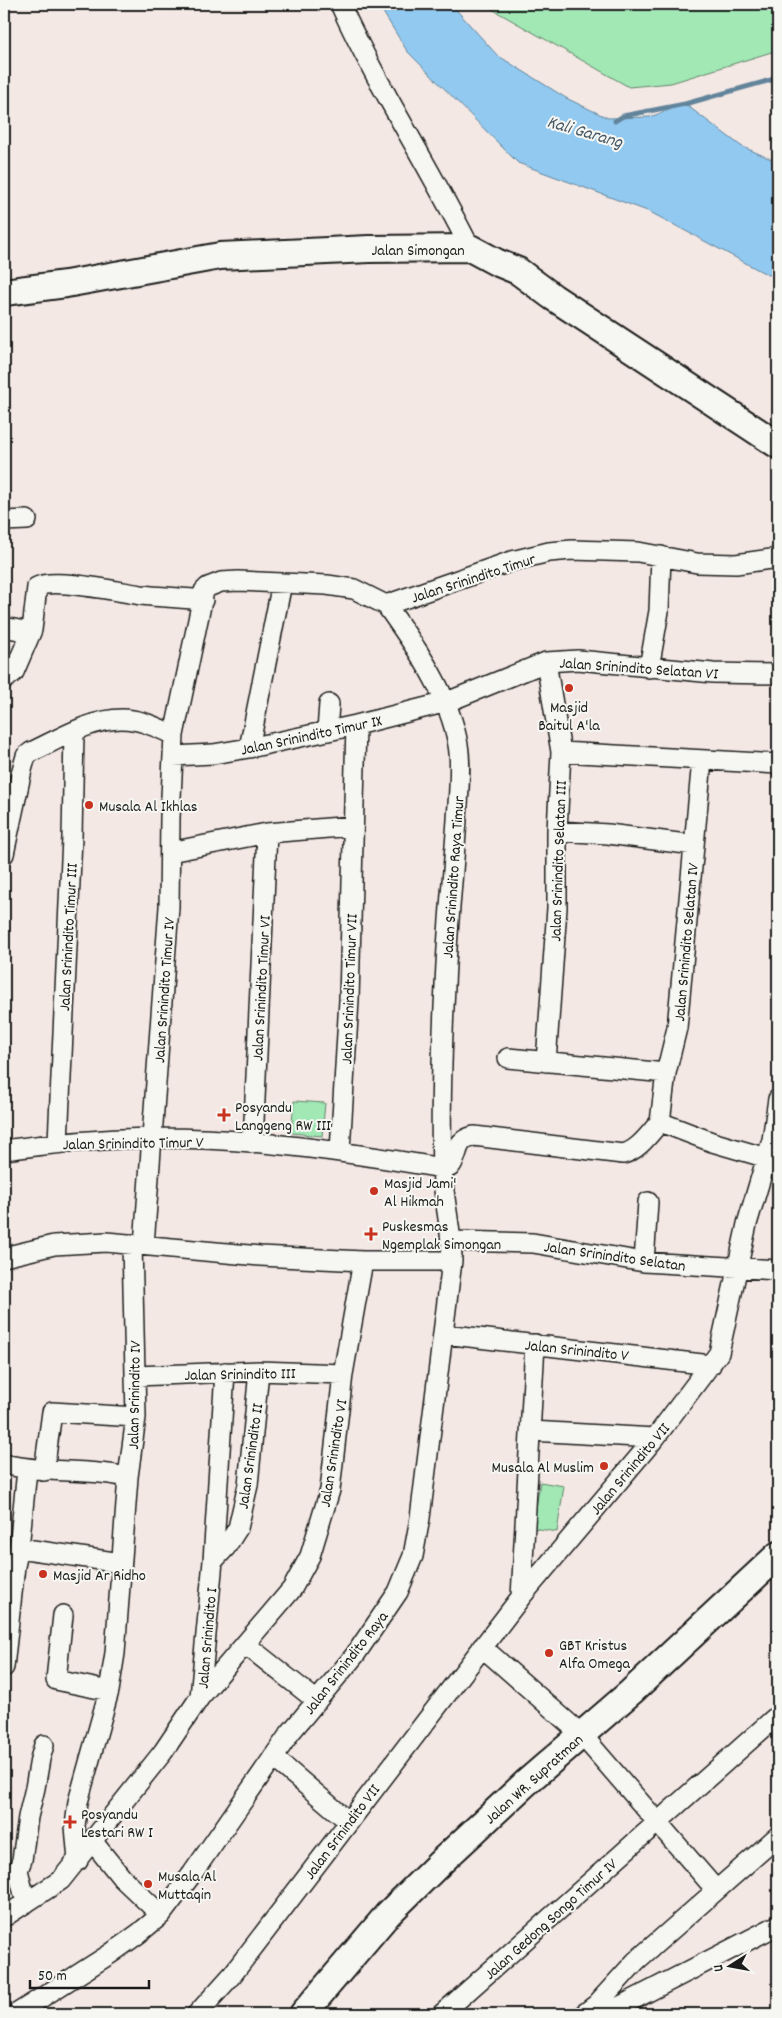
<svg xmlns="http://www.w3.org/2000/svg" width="782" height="2018" font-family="Dekko,sans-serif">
<rect width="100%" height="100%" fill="#f4e8e4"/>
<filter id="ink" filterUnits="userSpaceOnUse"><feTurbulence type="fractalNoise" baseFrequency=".02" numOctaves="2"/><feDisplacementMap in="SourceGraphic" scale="10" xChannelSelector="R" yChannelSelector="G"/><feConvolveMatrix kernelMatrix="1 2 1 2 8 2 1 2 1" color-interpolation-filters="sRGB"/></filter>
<g filter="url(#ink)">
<!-- green -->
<path fill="#a2e8b5" stroke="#5f8268" d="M 483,4 L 778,4 L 778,50 L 671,83 L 629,87 Z
M 294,1101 L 325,1103 L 322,1136 L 291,1133 Z
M 540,1482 L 564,1486 L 557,1532 L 533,1528 Z"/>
<!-- water -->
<path fill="#91c9f0" stroke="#62849b" d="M 378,4 L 451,4 L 497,55 L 566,98 L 608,118 L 650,117 L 685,104 L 741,146 L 778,162 L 778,275 L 768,275 L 650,212 L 518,163 L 407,51 Z"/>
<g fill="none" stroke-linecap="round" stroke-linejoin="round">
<!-- stream -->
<path stroke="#62849b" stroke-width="5" d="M 615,121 L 623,116 L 685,104 L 778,78"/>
<!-- street casing -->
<g stroke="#1c1c1c" stroke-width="22">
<path id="street" d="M 340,4 C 378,88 429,165 470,248
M 4,521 L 27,520
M 4,627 L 24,631 L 32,630 L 37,587 C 52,577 120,592 141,595 C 161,597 182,598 203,600
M 546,662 L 561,752 L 557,831 L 557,908 L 546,1062
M 649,668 L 659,611 L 661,556
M 4,680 L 14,672 L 32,630
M 327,731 L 329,704
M 249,748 L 282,583
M 561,752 L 778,764
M 173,756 L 213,754 L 249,748 L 356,725 L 447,702 L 546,662 L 578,660 L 713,673 L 778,674
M 557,831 L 608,834 L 694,845
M 170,852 L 267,833 L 353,826
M 4,854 L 22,770 L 26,756 L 31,752 C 59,739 91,719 122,719 C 141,719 158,728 174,735
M 508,1058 L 666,1073
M 660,1122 L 666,1073 L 677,1028 L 702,760
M 58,1142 L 72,838 L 74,732
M 253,1143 L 267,833
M 4,1150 C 53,1143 102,1139 151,1138 C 248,1137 347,1152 442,1168 L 450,1167 C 461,1153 453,1141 474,1136 L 623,1154 C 639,1150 649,1134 660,1122 L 712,1142 L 767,1158
M 340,1151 L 349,1000 L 356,725
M 452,1241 L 533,1243 L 644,1262 L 778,1270
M 144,1245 L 169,907 L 170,818 L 174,735 L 204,591 L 208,587 L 221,582 L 238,581 L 327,585 L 354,589 L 386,605 L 512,561 L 549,552 L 572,550 L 638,552 L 697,563 L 736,564 L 778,558
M 4,1257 L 54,1245 L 106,1242 L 260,1256 L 363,1261 L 452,1261
M 644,1262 L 648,1202
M 444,1334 L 711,1365
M 136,1376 L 259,1371 L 343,1374
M 531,1431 L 655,1438
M 4,1464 C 45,1474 87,1468 128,1477
M 44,1471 L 52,1412 L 136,1417
M 19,1548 L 121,1563
M 213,1561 L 226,1547 L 238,1528 L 248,1485 L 259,1371
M 521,1597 L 535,1344
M 63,1615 L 56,1680 L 109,1691
M 245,1644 L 317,1701
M 482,1647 L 582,1735 L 716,1890
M 4,1667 L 15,1566 L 19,1548 L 27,1470
M 200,1697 L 213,1561 L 225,1372
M 273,1757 L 348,1821
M 93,1842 L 122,1878 L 161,1915
M 78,1861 L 75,1826 L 78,1802 L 109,1691 L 115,1653 L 128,1477 L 136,1417 L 132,1244
M 26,1903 L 18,1870 L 22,1860 L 28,1817 L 35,1788 L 40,1759 L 44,1745
M 4,1917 L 61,1880 L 163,1752 L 200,1697 L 292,1589 L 310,1556 L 330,1490 L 343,1374 L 363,1261
M 16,2014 L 110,1954 L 138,1934 L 161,1915 L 192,1874 L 290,1733 L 355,1655 L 398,1592 L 413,1556 L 420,1518 L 452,1261 C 452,1229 443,1199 442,1167 C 440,1107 442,1046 445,986 C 447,931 453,876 457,820 C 458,799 462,766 458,745 C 450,695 416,647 386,605
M 197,2014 L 232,1975 L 521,1597 L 655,1438 L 719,1353 L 747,1224 L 772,1140 L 778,1099
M 442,2014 L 778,1715
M 584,2014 L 597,2004 L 636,1961 L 778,1836
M 605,2014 L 778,1925"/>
</g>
<!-- secondary casing -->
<g stroke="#1c1c1c" stroke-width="30">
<path id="secondary" d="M 4,292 L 66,284 L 220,256 L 369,249 L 470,248 L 496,262 L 518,271 L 553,297 L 778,445
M 303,2014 L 388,1914 L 443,1860 L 528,1781 L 631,1692 L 778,1555"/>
</g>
<!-- street -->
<use href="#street" stroke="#f6f6f2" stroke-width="19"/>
<!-- secondary -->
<use href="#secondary" stroke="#f6f6f2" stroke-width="26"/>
</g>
</g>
<!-- markers -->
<g fill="#c8321e" stroke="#f6f6f2" stroke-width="2">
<circle cx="569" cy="688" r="5"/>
<circle cx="89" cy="805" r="5"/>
<path d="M221.5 1107.5h5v5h5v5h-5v5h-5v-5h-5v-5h5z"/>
<circle cx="374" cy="1191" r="5"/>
<path d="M368.5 1226.5h5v5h5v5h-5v5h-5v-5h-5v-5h5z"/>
<circle cx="604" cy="1466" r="5"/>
<circle cx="43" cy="1574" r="5"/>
<circle cx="549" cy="1653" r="5"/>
<path d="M67.5 1814.5h5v5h5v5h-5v5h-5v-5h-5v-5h5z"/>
<circle cx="148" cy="1884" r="5"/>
</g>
<g text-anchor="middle" stroke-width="4" stroke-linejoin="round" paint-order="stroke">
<!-- street labels -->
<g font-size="16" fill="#1c1c1c" stroke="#f6f6f2">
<text x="418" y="255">Jalan Simongan</text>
<text transform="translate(473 577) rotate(-18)" y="6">Jalan Srinindito Timur</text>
<text transform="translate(639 667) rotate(4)" y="6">Jalan Srinindito Selatan VI</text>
<text transform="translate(311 734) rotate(-12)" y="6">Jalan Srinindito Timur IX</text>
<text transform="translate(557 861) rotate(-88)" y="6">Jalan Srinindito Selatan III</text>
<text transform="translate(452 877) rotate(-86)" y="6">Jalan Srinindito Raya Timur</text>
<text transform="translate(67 937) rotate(-87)" y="6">Jalan Srinindito Timur III</text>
<text transform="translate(685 942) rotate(-85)" y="6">Jalan Srinindito Selatan IV</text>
<text transform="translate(260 988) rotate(-87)" y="6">Jalan Srinindito Timur VI</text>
<text transform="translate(348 989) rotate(-88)" y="6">Jalan Srinindito Timur VII</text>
<text transform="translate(163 990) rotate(-86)" y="6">Jalan Srinindito Timur IV</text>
<text transform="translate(133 1142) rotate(-1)" y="6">Jalan Srinindito Timur V</text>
<text transform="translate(615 1255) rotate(8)" y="6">Jalan Srinindito Selatan</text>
<text transform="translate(577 1349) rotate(6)" y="6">Jalan Srinindito V</text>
<text transform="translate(240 1373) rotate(-1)" y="6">Jalan Srinindito III</text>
<text transform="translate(133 1395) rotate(-89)" y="6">Jalan Srinindito IV</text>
<text transform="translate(332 1453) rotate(-81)" y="6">Jalan Srinindito VI</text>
<text transform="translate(249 1456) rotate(-82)" y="6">Jalan Srinindito II</text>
<text transform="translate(629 1468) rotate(-50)" y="6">Jalan Srinindito VII</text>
<text transform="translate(206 1638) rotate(-85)" y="6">Jalan Srinindito I</text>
<text transform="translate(345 1662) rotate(-52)" y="6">Jalan Srinindito Raya</text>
<text transform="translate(533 1778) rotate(-42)" y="6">Jalan WR. Supratman</text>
<text transform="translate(341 1831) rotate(-53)" y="6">Jalan Srinindito VII</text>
<text transform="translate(550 1918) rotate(-42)" y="6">Jalan Gedong Songo Timur IV</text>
</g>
<!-- poi labels -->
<g font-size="16" fill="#1c1c1c" stroke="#f6f6f2" text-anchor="start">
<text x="569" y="712" text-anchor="middle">Masjid<tspan x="569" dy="18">Baitul A'la</tspan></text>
<text x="99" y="811">Musala Al Ikhlas</text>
<text x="235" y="1112">Posyandu<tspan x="235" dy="18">Langgeng RW III</tspan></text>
<text x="384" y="1188">Masjid Jami'<tspan x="384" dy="18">Al Hikmah</tspan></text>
<text x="382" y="1231">Puskesmas<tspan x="382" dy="18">Ngemplak Simongan</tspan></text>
<text x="594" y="1472" text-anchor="end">Musala Al Muslim</text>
<text x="53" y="1580">Masjid Ar Ridho</text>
<text x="559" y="1650">GBT Kristus<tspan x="559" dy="18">Alfa Omega</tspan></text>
<text x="81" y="1819">Posyandu<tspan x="81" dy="18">Lestari RW I</tspan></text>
<text x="158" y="1881">Musala Al<tspan x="158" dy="18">Muttaqin</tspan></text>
</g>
<!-- water labels -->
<g font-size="18" font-style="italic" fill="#455966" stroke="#f6f6f2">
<text transform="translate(585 131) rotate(16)" y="6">Kali Garang</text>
</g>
</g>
<!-- margin -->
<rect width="782" height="2018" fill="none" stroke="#f6f6f2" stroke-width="20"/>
<rect x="10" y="10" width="762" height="1998" fill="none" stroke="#1c1c1c" stroke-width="2" filter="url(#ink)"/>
<!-- north arrow -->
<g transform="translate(730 1966) rotate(259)" stroke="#f6f6f2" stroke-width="4" paint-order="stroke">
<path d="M0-4L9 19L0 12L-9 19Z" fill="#1c1c1c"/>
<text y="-8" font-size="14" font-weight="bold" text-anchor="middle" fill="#1c1c1c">U</text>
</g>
<!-- scale -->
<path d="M30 1980v8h119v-8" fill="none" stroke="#1c1c1c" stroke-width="2.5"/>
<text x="38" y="1980" font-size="15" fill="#1c1c1c" stroke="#f6f6f2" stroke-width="4" paint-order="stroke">50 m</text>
</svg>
